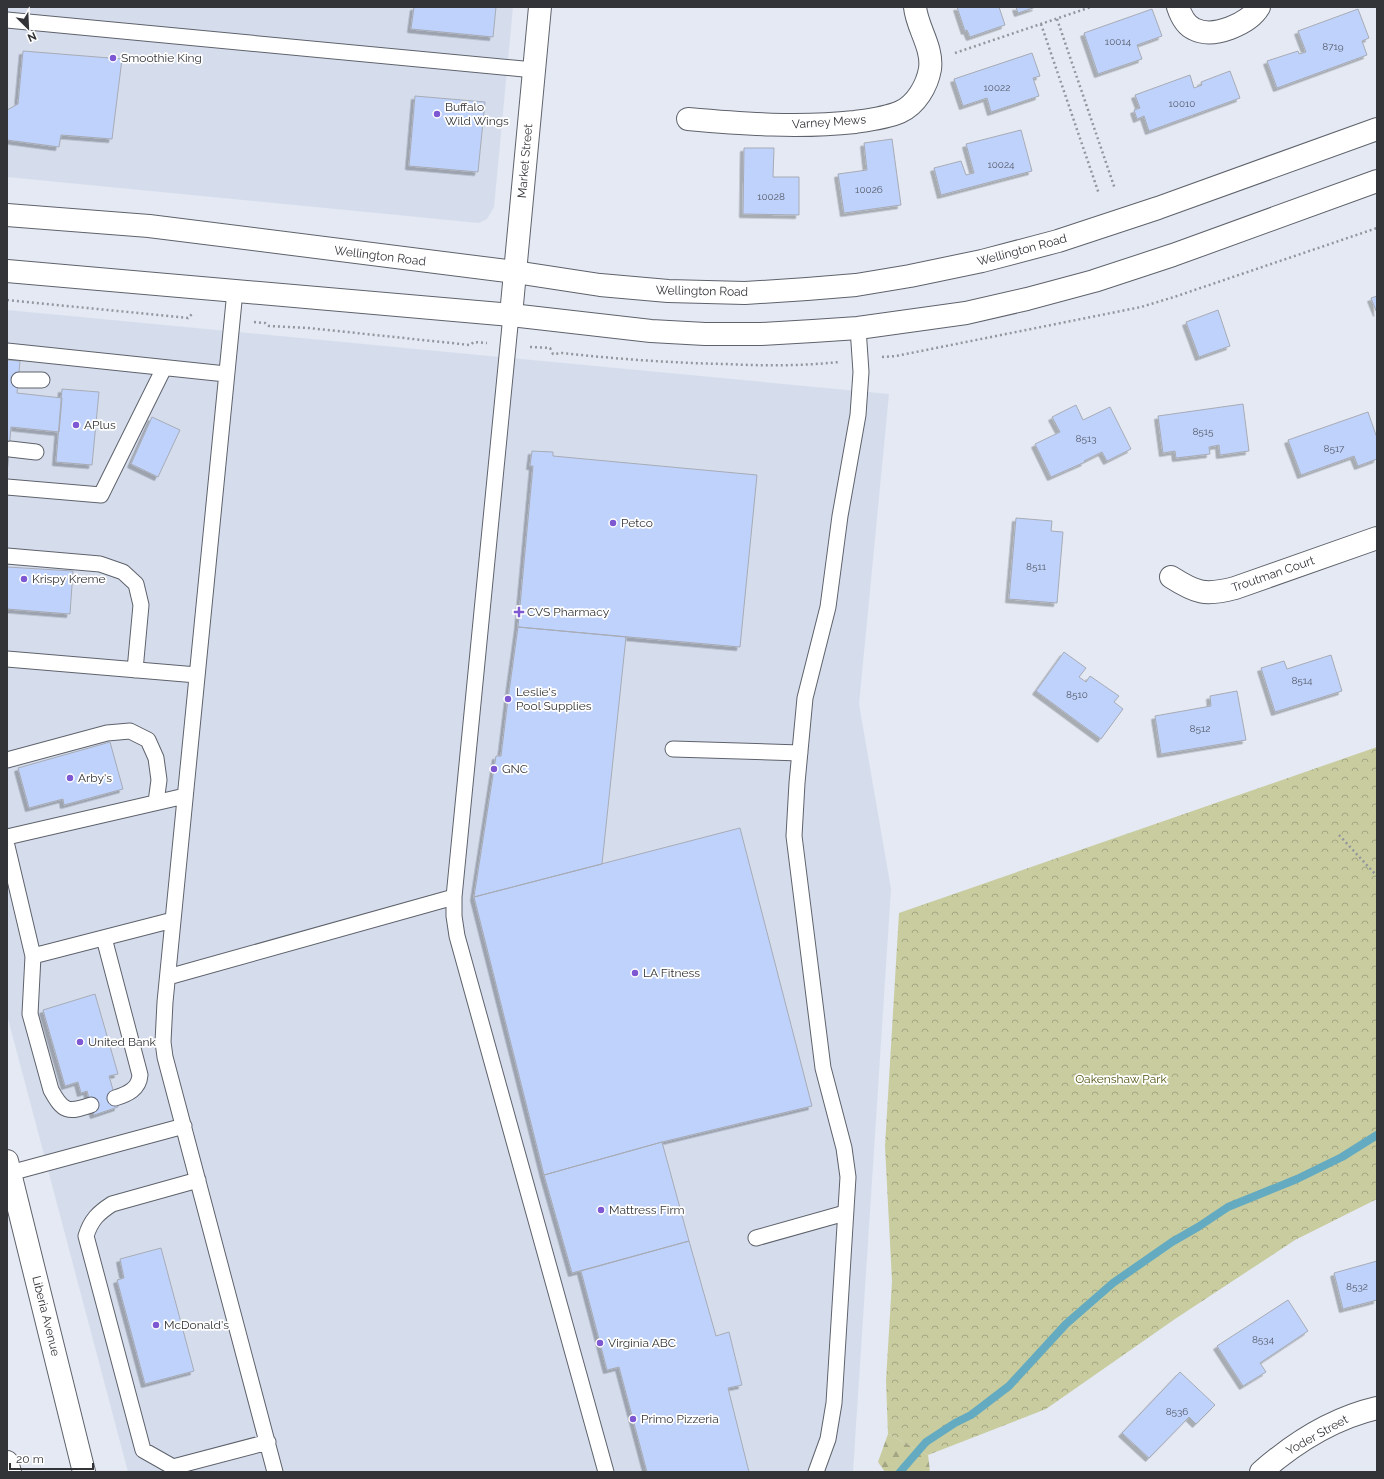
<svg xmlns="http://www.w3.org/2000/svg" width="1384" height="1479" font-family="Raleway,sans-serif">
<defs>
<pattern id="forest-firs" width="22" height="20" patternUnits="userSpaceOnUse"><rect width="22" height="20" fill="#c8cc9f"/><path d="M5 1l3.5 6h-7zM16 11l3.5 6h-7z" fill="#a3a683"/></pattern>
<pattern id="park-crowns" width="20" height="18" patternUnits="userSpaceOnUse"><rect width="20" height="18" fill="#c8cc9f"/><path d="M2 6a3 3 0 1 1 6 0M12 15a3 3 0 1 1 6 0" fill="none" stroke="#a3a683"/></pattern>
<filter id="shadow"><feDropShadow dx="-3.5" dy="3.5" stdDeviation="0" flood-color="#0004"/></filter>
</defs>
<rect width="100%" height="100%" fill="#e4e9f3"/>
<!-- built -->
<path fill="#d5dded" d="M 7,7 L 513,7 L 494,207 L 487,219 L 479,223 L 7,177 Z
M 7,310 L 889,394 L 859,704 L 891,889 L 853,1472 L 128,1472 L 7,1015 Z"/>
<!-- forest -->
<path fill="url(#forest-firs)" d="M 888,1434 L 928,1455 L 930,1472 L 885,1472 L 878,1462 Z"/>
<!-- park -->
<path fill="url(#park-crowns)" d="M 1377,747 L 1377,1199 L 1295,1240 L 1175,1319 L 1046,1409 L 928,1455 L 888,1434 L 886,1381 L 892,1281 L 885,1146 L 899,913 Z"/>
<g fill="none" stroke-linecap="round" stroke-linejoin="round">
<!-- stream -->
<path stroke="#64abc1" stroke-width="8" d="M 900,1472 L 926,1442 L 955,1423 L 971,1415 L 1009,1386 L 1066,1324 L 1113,1283 L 1172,1242 L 1198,1227 L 1228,1207 L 1297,1179 L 1342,1157 L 1377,1135"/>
</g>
<!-- building -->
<path fill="#bfd2fc" stroke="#a7abb5" filter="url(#shadow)" d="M 414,7 L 496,7 L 493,37 L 411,29 Z
M 957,7 L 999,7 L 1005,25 L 970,37 L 967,30 L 965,31 Z
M 1016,7 L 1036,7 L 1018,13 Z
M 1152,9 L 1162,36 L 1137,45 L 1142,59 L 1098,74 L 1084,33 Z
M 1358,9 L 1369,38 L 1362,41 L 1367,55 L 1277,88 L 1267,61 L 1298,51 L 1299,54 L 1306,52 L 1298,31 Z
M 23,51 L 122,59 L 112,139 L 61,135 L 59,147 L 7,140 L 7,110 L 18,104 Z
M 1032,53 L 1040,76 L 1033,78 L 1039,96 L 991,112 L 987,98 L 963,106 L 954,79 Z
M 1230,71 L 1240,98 L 1149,131 L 1144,116 L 1137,119 L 1134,110 L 1140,108 L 1135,95 L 1190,75 L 1194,88 L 1202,85 L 1201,82 Z
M 415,96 L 485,102 L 478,172 L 409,166 Z
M 1021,130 L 1032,171 L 941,195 L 934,168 L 961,161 L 966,175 L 974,173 L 966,144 Z
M 892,139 L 901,205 L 844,213 L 838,174 L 867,170 L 864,143 Z
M 744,148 L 774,148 L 773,177 L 799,177 L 799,215 L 743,214 Z
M 1377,296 L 1377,313 L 1371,298 Z
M 1218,310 L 1230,346 L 1199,357 L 1186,322 Z
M 7,360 L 20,361 L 17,393 L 62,398 L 59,432 L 11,427 L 7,475 Z
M 62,389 L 99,392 L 92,465 L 56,462 Z
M 1243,404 L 1249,451 L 1220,455 L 1219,445 L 1209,447 L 1210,454 L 1176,458 L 1175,451 L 1163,453 L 1158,416 Z
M 1076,405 L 1083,420 L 1110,407 L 1131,449 L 1107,461 L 1102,452 L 1084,461 L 1085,462 L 1051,477 L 1035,444 L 1060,432 L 1052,417 Z
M 1368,412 L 1377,438 L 1377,459 L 1358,466 L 1354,456 L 1301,475 L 1288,440 Z
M 152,417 L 180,430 L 158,477 L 131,464 Z
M 532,451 L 553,452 L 553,456 L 757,475 L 740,647 L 518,627 L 533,466 L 530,466 Z
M 1016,518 L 1052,521 L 1051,531 L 1063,532 L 1057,603 L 1009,599 Z
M 7,567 L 73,571 L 70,614 L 7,609 Z
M 518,627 L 626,637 L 602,864 L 474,897 L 496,756 L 501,756 L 508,699 Z
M 1064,652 L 1086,668 L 1079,677 L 1086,682 L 1090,676 L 1119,696 L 1114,702 L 1123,709 L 1101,739 L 1036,691 Z
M 1331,655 L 1342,691 L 1275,712 L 1261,668 L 1284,661 L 1287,669 Z
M 1237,691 L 1246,740 L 1161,754 L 1155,716 L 1211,706 L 1210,696 Z
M 110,742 L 123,789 L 64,805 L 63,799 L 29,808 L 18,768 Z
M 740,828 L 812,1106 L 662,1142 L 544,1175 L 474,897 Z
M 95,994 L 118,1074 L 109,1076 L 118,1107 L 94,1115 L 87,1091 L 81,1093 L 78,1082 L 65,1086 L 43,1010 Z
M 662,1142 L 689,1241 L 572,1273 L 544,1175 Z
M 689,1241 L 716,1336 L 729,1332 L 742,1385 L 728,1388 L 749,1472 L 647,1472 L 619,1367 L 607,1370 L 600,1343 L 581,1271 Z
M 161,1248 L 194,1371 L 145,1384 L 117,1280 L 124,1278 L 120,1259 Z
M 1377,1261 L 1377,1300 L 1343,1309 L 1334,1273 Z
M 1288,1300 L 1308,1331 L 1260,1363 L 1266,1372 L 1243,1386 L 1217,1346 Z
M 1180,1372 L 1215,1405 L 1196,1424 L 1189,1417 L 1149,1458 L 1122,1433 Z"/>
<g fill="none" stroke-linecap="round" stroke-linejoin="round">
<!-- lane casing -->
<g stroke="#5e626b" stroke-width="17">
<path id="lane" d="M 7,20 L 534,70
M 235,291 L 165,1002 L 163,1042 L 165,1057 L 275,1472
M 511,315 L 454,897 L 454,916 L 457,936 L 606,1472
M 7,351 L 226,374
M 19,380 L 42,380
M 10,449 L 36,452
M 7,487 L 101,495 L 164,368
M 7,556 L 100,564 L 123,572 L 136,584 L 141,605 L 135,670
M 7,659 L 197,675
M 673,749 L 800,753
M 7,760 L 107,733 L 130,731 L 148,740 L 156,758 L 159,780 L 156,802
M 7,837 L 185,796
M 7,846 L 33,956 L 30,1014 L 51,1090 C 63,1112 68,1113 91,1105
M 104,938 L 140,1075 C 139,1089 128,1094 115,1098
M 33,956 L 173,920
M 168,977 L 454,897
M 10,1173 L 184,1126
M 756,1238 L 845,1213
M 173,1467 L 143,1450 L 86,1236 C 91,1220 98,1213 112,1204 L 198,1180
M 174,1472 L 173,1467 L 268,1442
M 816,1472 L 828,1439 L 834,1403 L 848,1177 L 844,1148 L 823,1068 L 794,836 L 797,783 L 805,698 L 828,607 L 840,516 L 858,415 L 861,372 L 858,328"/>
</g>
<!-- street casing -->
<g stroke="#5e626b" stroke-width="24">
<path id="street" d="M 1178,7 C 1181,16 1185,25 1194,29 C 1213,39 1249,24 1259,7
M 688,119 C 744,124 799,128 855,122 C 869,120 886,118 900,112 C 916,105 927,86 930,69 C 933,47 917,28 915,7
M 511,315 L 540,7
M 1171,577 C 1196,593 1205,596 1235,588 L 1377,538
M 1261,1472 C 1294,1443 1334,1418 1377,1408"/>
</g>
<!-- secondary casing -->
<g stroke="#5e626b" stroke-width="24">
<path id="secondary" d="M 7,215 L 149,226 L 515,272 L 600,285 L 668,291 L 745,293 L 807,289 L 856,285 L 910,276 L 982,261 L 1058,241 L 1158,208 L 1377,129
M 7,271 L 511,315 L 651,331 L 705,334 L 761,334 L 813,331 L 858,328 L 966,313 L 1027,299 L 1094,281 L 1173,255 L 1377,181"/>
</g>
<!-- highway casing -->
<g stroke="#5e626b" stroke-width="24">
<path id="highway" d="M 7,1161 L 84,1472
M 7,1462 L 10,1472"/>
</g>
<!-- path -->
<path stroke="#93969d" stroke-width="2.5" stroke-dasharray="2 3" stroke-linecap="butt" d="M 1057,19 L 1115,189
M 1041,24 L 1099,194
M 955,53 L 1091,7
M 7,300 L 188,318 L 192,314
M 254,322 L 265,323 L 269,326 L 309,328 L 470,345 L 474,342 L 487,343
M 530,347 L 550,348 L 553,354 L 562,353 C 617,359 672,363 726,364 C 764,366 802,366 839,362
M 882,357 L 896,356 L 1141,307 L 1174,297 L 1377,228
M 1339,835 L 1377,876"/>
<!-- lane -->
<use href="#lane" stroke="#fff" stroke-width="15"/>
<!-- street -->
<use href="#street" stroke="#fff" stroke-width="22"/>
<!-- secondary -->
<use href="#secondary" stroke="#fff" stroke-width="22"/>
<!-- highway -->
<use href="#highway" stroke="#fff" stroke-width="22"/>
</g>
<!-- markers -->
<g fill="#7d58d2" stroke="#fff" stroke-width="1.5">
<circle cx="113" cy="58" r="4"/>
<circle cx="437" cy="114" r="4"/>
<circle cx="76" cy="425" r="4"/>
<circle cx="613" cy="523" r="4"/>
<circle cx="24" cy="579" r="4"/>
<path d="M517 606h4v4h4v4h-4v4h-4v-4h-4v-4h4z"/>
<circle cx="508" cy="699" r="4"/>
<circle cx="494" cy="769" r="4"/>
<circle cx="70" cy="778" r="4"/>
<circle cx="635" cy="973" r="4"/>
<circle cx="80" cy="1042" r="4"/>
<circle cx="601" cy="1210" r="4"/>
<circle cx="156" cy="1325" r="4"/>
<circle cx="600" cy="1343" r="4"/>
<circle cx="633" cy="1419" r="4"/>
</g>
<g text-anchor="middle" stroke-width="3.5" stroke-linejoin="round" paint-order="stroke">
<!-- number labels -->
<g font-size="10" fill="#565c69">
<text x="1118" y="45">10014</text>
<text x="1333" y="50">8719</text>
<text x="997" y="91">10022</text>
<text x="1182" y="107">10010</text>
<text x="1001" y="168">10024</text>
<text x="869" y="193">10026</text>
<text x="771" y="200">10028</text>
<text x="1203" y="435">8515</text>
<text x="1086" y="442">8513</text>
<text x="1334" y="452">8517</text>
<text x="1036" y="570">8511</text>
<text x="1302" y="684">8514</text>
<text x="1077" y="698">8510</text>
<text x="1200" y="732">8512</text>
<text x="1357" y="1290">8532</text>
<text x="1263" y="1343">8534</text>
<text x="1177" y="1415">8536</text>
</g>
<!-- poi labels -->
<g font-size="12" fill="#333438" stroke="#fff" text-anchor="start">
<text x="121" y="62">Smoothie King</text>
<text x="445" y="111">Buffalo<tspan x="445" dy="14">Wild Wings</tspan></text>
<text x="84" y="429">APlus</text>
<text x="621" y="527">Petco</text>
<text x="32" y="583">Krispy Kreme</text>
<text x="527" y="616">CVS Pharmacy</text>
<text x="516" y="696">Leslie's<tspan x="516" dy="14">Pool Supplies</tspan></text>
<text x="502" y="773">GNC</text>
<text x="78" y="782">Arby's</text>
<text x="643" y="977">LA Fitness</text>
<text x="88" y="1046">United Bank</text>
<text x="609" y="1214">Mattress Firm</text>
<text x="164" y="1329">McDonald's</text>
<text x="608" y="1347">Virginia ABC</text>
<text x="641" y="1423">Primo Pizzeria</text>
</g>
<!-- street labels -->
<g font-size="12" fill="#333438" stroke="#fff">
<text transform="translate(829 122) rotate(-4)" y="4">Varney Mews</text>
<text transform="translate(525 161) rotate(-85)" y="4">Market Street</text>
<text transform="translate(1022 250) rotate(-15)" y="4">Wellington Road</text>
<text transform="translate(380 256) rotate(7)" y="4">Wellington Road</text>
<text transform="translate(702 291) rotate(1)" y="4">Wellington Road</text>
<text transform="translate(1273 574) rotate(-19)" y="4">Troutman Court</text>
<text transform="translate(46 1316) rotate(76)" y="4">Liberia Avenue</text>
<text transform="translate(1317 1435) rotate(-29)" y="4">Yoder Street</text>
</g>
<!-- park labels -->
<g font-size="12" fill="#50530f" stroke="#fff">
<text x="1121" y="1083">Oakenshaw Park</text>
</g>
</g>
<!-- border -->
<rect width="1384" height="1479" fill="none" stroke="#333438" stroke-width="16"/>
<!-- north arrow -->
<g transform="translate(28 28) rotate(156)" stroke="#ffffff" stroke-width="3" paint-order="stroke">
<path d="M0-3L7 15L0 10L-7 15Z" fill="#333438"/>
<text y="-6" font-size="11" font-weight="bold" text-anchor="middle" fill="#333438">N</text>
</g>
<!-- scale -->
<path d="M10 1463v6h83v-6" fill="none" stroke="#333438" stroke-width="2"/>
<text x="16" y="1463" font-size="12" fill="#333438" stroke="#ffffff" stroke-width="3" paint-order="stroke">20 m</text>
</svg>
